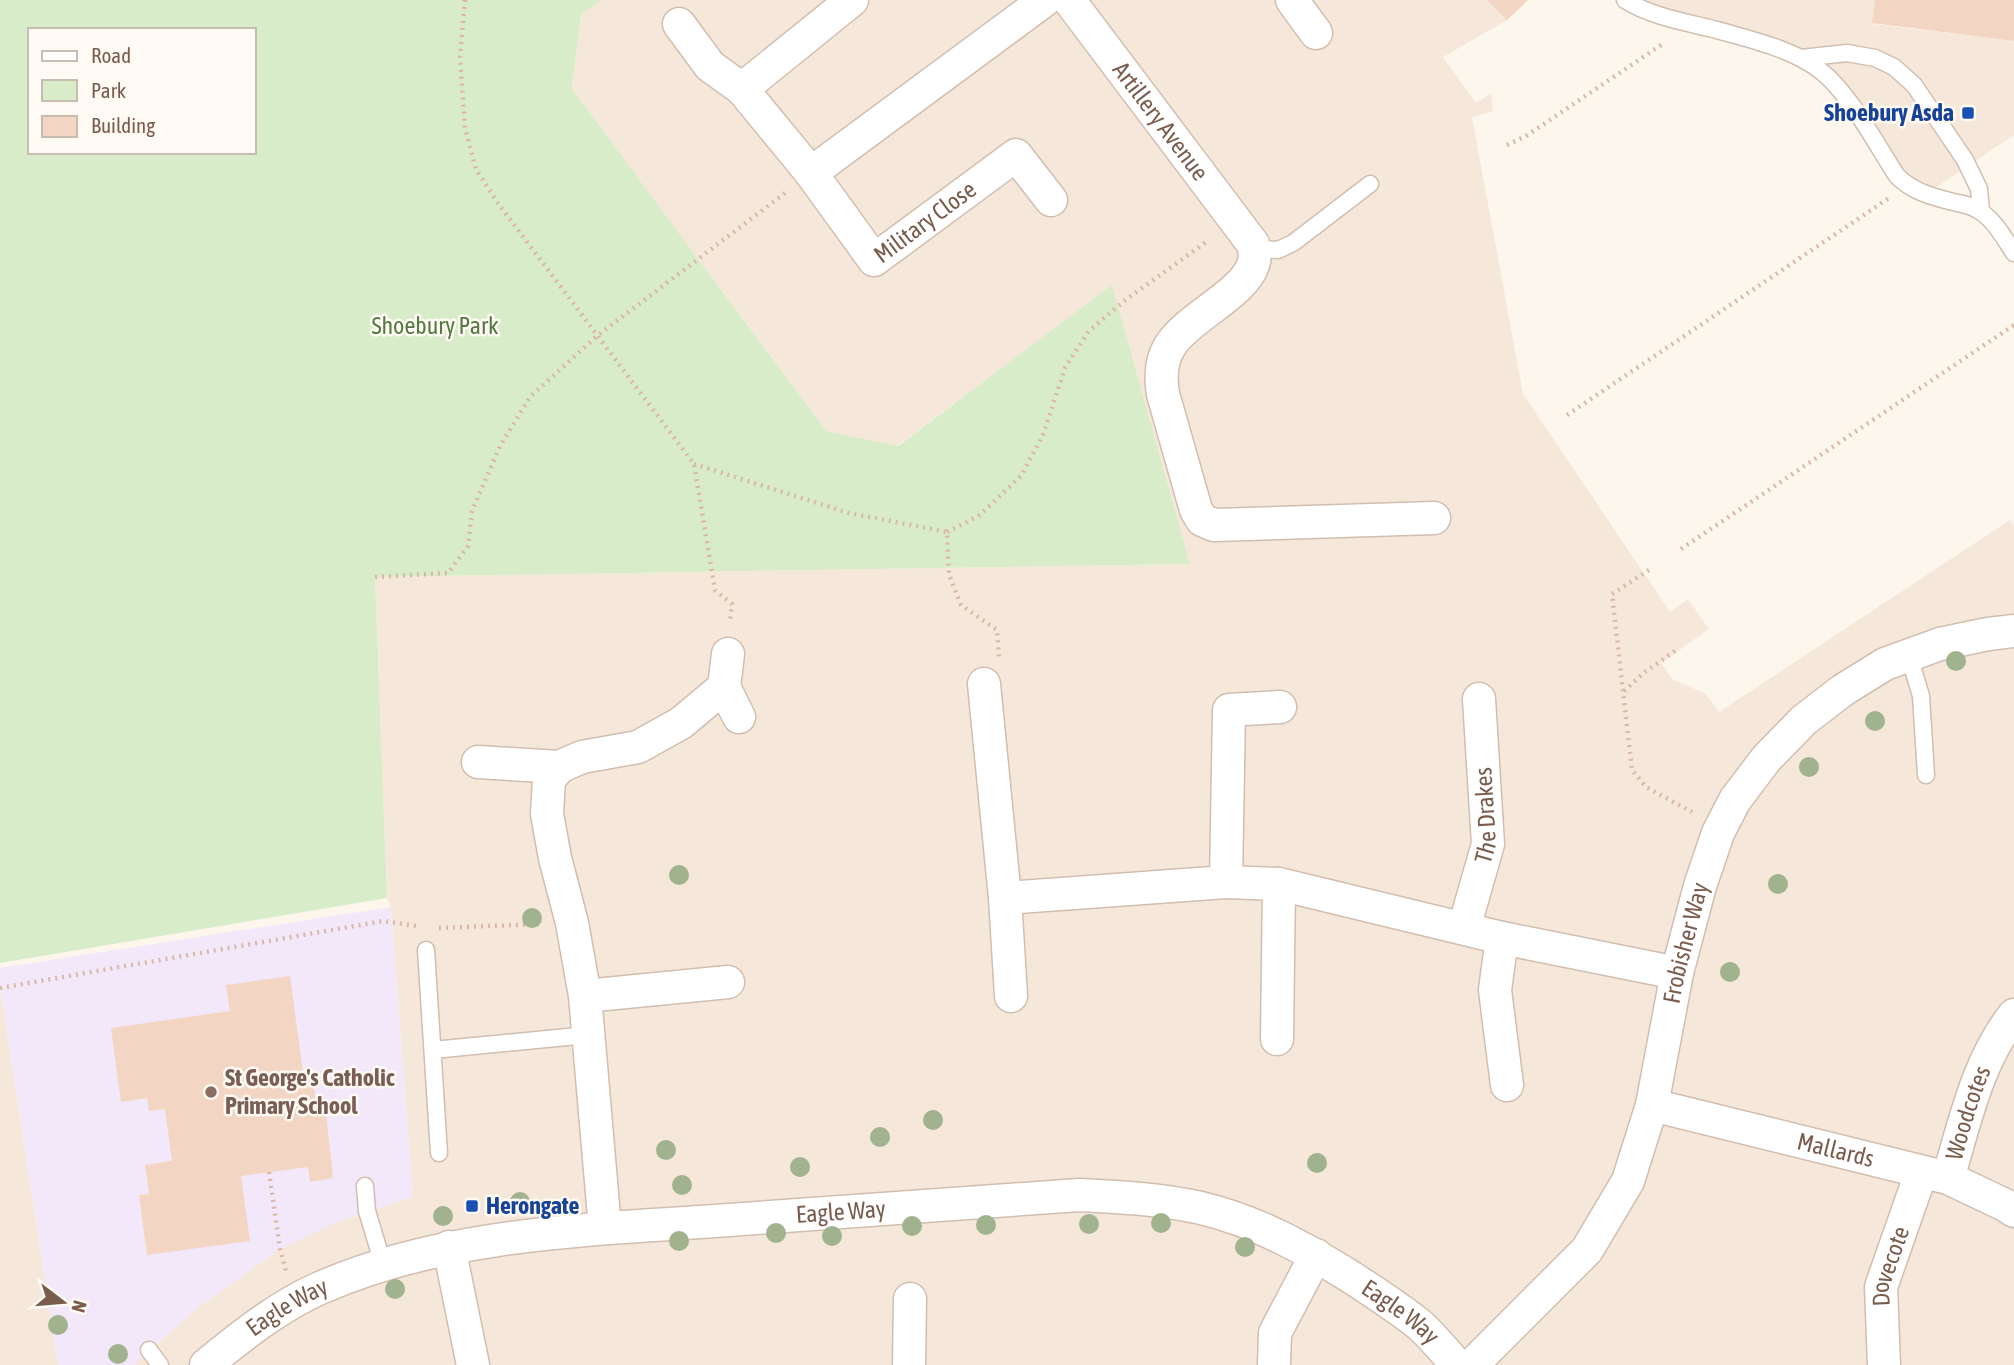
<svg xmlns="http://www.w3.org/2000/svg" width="2014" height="1365" font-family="'Asap Condensed',sans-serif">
<rect width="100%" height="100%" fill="#fdf6ec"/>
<!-- residential -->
<path fill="#f5e8da" d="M 601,0 L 1528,0 L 1507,20 L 1443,57 L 1476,103 L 1491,93 L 1493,111 L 1472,117 L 1523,394 L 1670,612 L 1688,599 L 1709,629 L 1661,663 L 1672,679 L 1706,694 L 1719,712 L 2010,520 L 2014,526 L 2014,1365 L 133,1365 L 200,1306 L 280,1249 L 335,1223 L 413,1197 L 391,907 L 387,898 L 375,577 L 1190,564 L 1112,286 L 897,446 L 826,431 L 572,89 L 581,15 Z
M 1617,0 L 1875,0 L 1873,24 L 2014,41 L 2014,135 L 1926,194 L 1897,177 L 1829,78 L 1798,61 Z
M 0,987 L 58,1365 L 0,1365 Z"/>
<!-- education -->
<path fill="#f3e8fa" d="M 391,907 L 413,1197 L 335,1223 L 280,1249 L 200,1306 L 133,1365 L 58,1365 L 0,987 L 0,968 Z"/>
<!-- green -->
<path fill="#d8ecc9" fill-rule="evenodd" d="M 0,0 L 601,0 L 581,15 L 572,89 L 826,431 L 898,446 L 1112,285 L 1190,564 L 375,577 L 387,898 L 0,963 ZM 30,30 L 254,30 L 254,152 L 30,152 Z"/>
<!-- building -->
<path fill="#f3d5c3" d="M 1487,0 L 1528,0 L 1507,20 Z
M 1875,0 L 2014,0 L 2014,41 L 1872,23 Z
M 290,976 L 303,1073 L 312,1072 L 316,1104 L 325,1103 L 333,1178 L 310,1182 L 308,1167 L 241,1176 L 250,1241 L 147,1255 L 139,1195 L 149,1194 L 145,1165 L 172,1161 L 165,1109 L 149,1111 L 147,1098 L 121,1102 L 111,1028 L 230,1011 L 226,985 Z"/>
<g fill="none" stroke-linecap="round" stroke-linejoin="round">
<!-- service casing -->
<g stroke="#d1beb0" stroke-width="19">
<path id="service" d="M 1625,0 C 1652,17 1686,22 1717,30 C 1752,40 1793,49 1821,71 C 1850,94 1876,144 1897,176 C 1914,193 1934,197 1957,203 C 1964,204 1972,206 1978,210 C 1994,219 2004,238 2014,253
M 1801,58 L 1847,53 L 1875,58 L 1894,67 L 1914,85 L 1965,160 L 1979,189 L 1981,211
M 1253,244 L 1264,249 L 1278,250 L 1293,243 L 1370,184
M 1909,656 L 1921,696 L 1926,775
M 426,950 L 439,1153
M 433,1050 L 588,1035
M 365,1186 L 367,1211 L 383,1264
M 149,1350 L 160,1365"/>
</g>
<!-- minor casing -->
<g stroke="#d1beb0" stroke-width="35">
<g id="minor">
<path id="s1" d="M 1045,0 L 811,173 L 874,260 L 1016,155 L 1051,200"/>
<path id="s2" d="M 1069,0 L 1253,244 C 1255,251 1256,258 1253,265 C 1243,294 1191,316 1172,343 C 1161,358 1160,376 1163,394 L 1196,510 L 1202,520 L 1214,525 L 1434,518"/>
<path d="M 1292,0 L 1316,33"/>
<path d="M 679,24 L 710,66 L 742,89"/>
<path d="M 811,173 L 742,89 L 852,0"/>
<path d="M 984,684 L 1005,898 L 1011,996"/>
<path d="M 724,687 L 739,717"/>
<path d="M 478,762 L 559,767"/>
<path d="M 1226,882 L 1229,710 L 1280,707"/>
<path d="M 1005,898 L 1226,882 L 1279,884 L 1502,938 L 1677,973"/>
<path id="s3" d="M 1464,928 L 1488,844 L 1479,699"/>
<path d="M 1502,938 L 1495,990 L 1507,1085"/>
<path d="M 585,996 L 728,982"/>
<path d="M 1277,1039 L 1279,884"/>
<path id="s4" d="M 1652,1105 L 1948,1178 L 2005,1205 L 2014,1211"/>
<path id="s5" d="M 1948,1178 C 1965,1122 1977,1062 2014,1015"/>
<path d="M 605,1228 L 585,996 L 572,923 L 555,858 L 547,814 L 549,780 L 559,767 L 582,757 L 638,747 L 681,723 L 724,687 L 728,654"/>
<path d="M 449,1247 L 473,1365"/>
<path id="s6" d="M 206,1365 C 240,1337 279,1306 320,1288 C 443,1234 582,1230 715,1221 C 836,1212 958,1204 1079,1195 C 1120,1197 1161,1199 1201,1208 C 1256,1221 1304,1248 1351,1277 C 1375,1293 1399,1308 1421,1326 C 1434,1338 1445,1352 1457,1365"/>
<path d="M 909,1365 L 910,1299"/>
<path d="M 1274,1365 L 1275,1333 L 1316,1255"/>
<path id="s7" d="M 1472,1365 L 1587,1250 L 1628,1181 L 1652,1105 L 1677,973 L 1700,886 L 1718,833 L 1735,800 L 1766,759 L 1804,720 L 1843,690 L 1885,664 L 1940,644 L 1988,634 L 2014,631"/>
<path id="s8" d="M 1884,1365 L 1881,1287 L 1921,1173"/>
</g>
</g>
<!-- path -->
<path stroke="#d9b8a5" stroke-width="4.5" stroke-dasharray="2 5" stroke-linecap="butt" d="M 465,0 L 460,57 L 465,128 L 476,169 L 497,202 L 694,464 L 715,590 L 732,604 L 730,622
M 1507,145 L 1526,136 L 1664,43
M 1567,415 L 1889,198
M 694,464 L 849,513 L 947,532 L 949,575 L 961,605 L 997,630 L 999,657
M 947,532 L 980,515 L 1021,476 L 1043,435 L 1065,368 L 1089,331 L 1124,301 L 1209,240
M 1681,549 L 2014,325
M 1649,570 L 1612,594 L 1632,770 L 1646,787 L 1692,812
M 375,577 L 448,573 L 468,546 L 472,511 L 500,446 L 530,397 L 597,336 L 785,193
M 1624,691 L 1646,671 L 1675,651
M 439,928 L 539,924
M 0,988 L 383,921 L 416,926
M 269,1172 L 280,1249 L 286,1271"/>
<!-- service -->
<use href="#service" stroke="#fff" stroke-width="16"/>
<!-- minor -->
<use href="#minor" stroke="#fff" stroke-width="32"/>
</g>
<!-- trees -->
<g fill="#a0b28e">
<circle cx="1956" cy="661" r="10"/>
<circle cx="1875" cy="721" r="10"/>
<circle cx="1809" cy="767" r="10"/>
<circle cx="679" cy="875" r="10"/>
<circle cx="1778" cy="884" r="10"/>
<circle cx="532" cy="918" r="10"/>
<circle cx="1730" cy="972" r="10"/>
<circle cx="933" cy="1120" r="10"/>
<circle cx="880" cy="1137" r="10"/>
<circle cx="666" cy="1150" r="10"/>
<circle cx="1317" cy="1163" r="10"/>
<circle cx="800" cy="1167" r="10"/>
<circle cx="682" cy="1185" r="10"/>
<circle cx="520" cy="1202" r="10"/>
<circle cx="443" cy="1216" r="10"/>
<circle cx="1161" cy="1223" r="10"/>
<circle cx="1089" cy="1224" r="10"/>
<circle cx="986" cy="1225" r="10"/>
<circle cx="912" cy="1226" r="10"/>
<circle cx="776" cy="1233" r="10"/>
<circle cx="832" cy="1236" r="10"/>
<circle cx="679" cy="1241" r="10"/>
<circle cx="1245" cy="1247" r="10"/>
<circle cx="395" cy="1289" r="10"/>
<circle cx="58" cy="1325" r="10"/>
<circle cx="118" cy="1354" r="10"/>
</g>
<!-- markers -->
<g fill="#1a4fb4" stroke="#fffaf3" stroke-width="2.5">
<rect x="1961" y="106" width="14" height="14" rx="3.5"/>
<rect x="465" y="1199" width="14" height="14" rx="3.5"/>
</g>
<circle fill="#8d6e63" stroke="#fffaf3" stroke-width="2.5" cx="211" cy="1092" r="7"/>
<g text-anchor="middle" stroke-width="5" stroke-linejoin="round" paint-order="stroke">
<!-- transit labels -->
<g font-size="24" font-weight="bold" fill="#164399" stroke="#fffaf3" text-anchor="end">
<text x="1954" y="121">Shoebury Asda</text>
<text x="486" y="1214" text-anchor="start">Herongate</text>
</g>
<!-- street labels -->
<g font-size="24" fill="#7a5c4d" stroke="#fffaf3">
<text dy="8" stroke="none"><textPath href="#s2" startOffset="152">Artillery Avenue</textPath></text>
<text dy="8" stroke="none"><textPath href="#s1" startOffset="462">Military Close</textPath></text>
<text dy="8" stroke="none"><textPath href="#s3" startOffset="116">The Drakes</textPath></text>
<text dy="8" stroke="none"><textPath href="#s7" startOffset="488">Frobisher Way</textPath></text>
<text dy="8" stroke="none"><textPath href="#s5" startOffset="68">Woodcotes</textPath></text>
<text dy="8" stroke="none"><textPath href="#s4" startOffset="189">Mallards</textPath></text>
<text dy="8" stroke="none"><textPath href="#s6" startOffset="667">Eagle Way</textPath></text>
<text dy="8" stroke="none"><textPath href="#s8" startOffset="100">Dovecote</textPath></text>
<text dy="8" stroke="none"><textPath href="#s6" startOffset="100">Eagle Way</textPath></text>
<text dy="8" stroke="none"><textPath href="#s6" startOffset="1255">Eagle Way</textPath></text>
</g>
<!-- park labels -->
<g font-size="24" fill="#537a41" stroke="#fffaf3">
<text x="435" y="334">Shoebury Park</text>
</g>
<!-- education labels -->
<g font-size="24" font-weight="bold" fill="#785e54" stroke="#fffaf3" text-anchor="start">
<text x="225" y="1086">St George's Catholic<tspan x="225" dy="28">Primary School</tspan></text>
</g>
</g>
<!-- legend -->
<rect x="28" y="28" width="228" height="126" fill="#fffaf3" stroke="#cabbb1" stroke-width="2"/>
<rect x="42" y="51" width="35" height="10" fill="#ffffff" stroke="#cabbb1" stroke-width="2"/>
<text x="91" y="63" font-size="21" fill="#7a5c4d">Road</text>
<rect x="42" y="80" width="35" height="21" fill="#d8ecc9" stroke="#cabbb1" stroke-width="2"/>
<text x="91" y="98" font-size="21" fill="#7a5c4d">Park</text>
<rect x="42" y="116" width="35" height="21" fill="#f3d5c3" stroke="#cabbb1" stroke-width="2"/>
<text x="91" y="133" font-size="21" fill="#7a5c4d">Building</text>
<!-- north arrow -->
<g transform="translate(63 1302) rotate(106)" stroke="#fffaf3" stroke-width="5" paint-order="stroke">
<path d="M0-5L12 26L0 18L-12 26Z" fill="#7a5c4d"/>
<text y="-10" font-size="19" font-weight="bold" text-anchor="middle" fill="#7a5c4d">N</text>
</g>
</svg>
